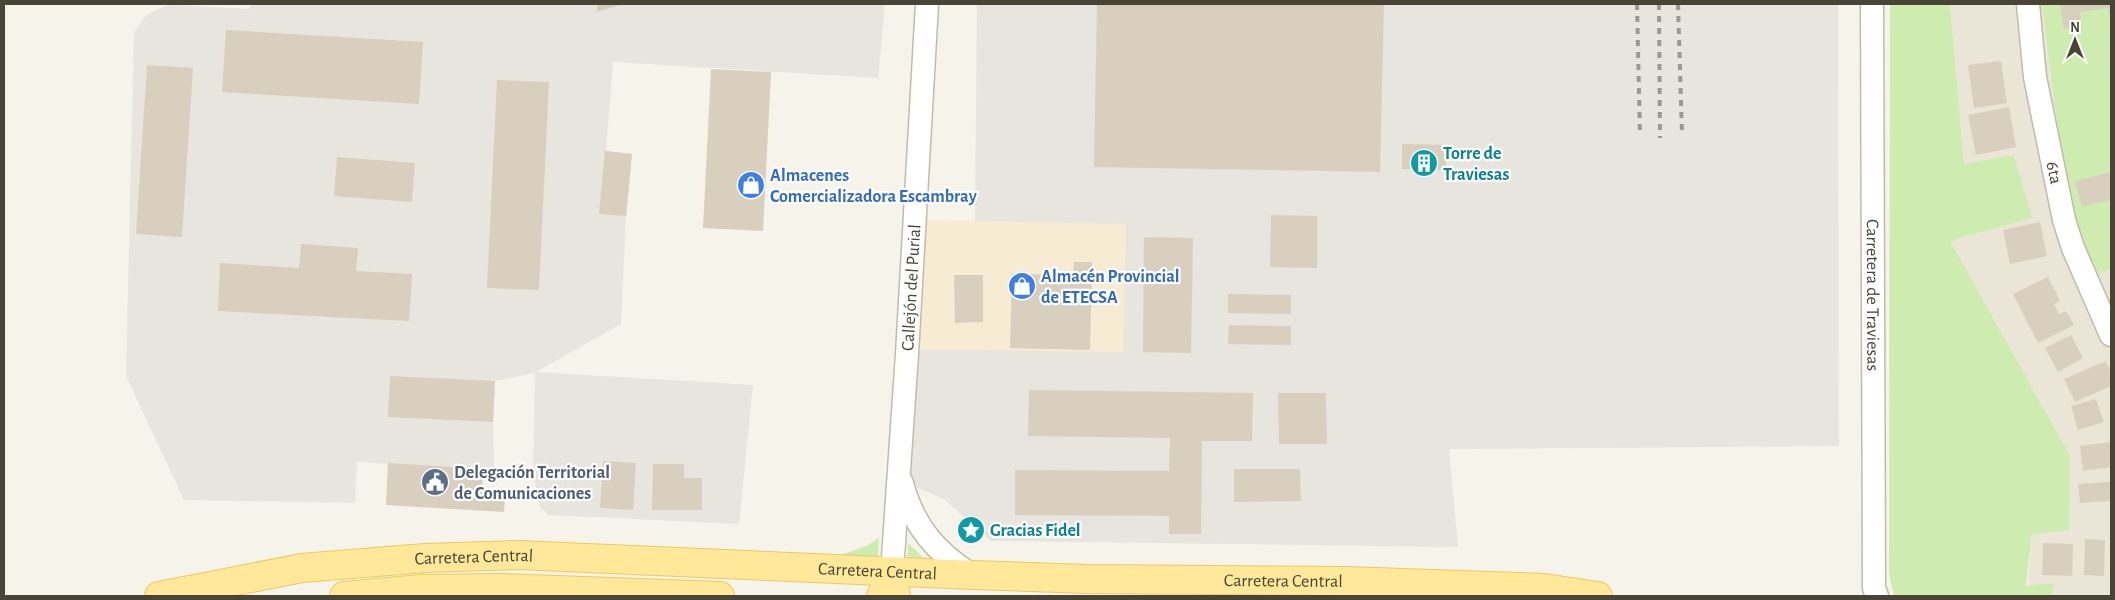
<svg xmlns="http://www.w3.org/2000/svg" width="2115" height="600" font-family="'Alegreya Sans',sans-serif">
<rect width="100%" height="100%" fill="#f6f3ea"/>
<!-- residential -->
<path fill="#eae5d7" d="M 1950,4 L 2111,4 L 2111,596 L 2027,596 L 2032,533 L 1950,241 L 2032,218 L 1964,164 Z"/>
<!-- commercial -->
<path fill="#f8ebd4" d="M 924,220 L 1126,224 L 1123,352 L 915,349 Z"/>
<!-- industrial -->
<path fill="#e8e4de" d="M 252,4 L 885,4 L 878,78 L 613,62 L 606,151 L 632,154 L 626,216 L 621,324 L 536,372 L 753,385 L 739,524 L 549,515 L 540,507 L 533,472 L 535,373 L 495,381 L 493,422 L 494,470 L 357,462 L 355,503 L 184,500 L 126,376 L 134,32 L 146,15 L 165,6 L 174,5 L 248,9 Z
M 977,4 L 1838,4 L 1839,446 L 1449,449 L 1458,547 L 991,541 L 944,499 L 918,488 L 909,473 L 915,349 L 1123,352 L 1126,224 L 975,221 Z"/>
<!-- green -->
<path fill="#ceecb0" d="M 1890,4 L 1950,4 L 1964,164 L 2014,155 L 2032,218 L 1950,241 L 2070,456 L 2069,530 L 2032,534 L 2026,586 L 2054,583 L 2052,596 L 1894,596 L 1889,573 Z
M 2042,4 L 2111,4 L 2111,269 L 2093,276 L 2066,193 Z
M 879,538 L 878,561 L 830,559 L 866,546 Z
M 908,543 L 930,564 L 907,563 Z"/>
<!-- building -->
<path fill="#d8cfbe" d="M 597,4 L 623,4 L 597,12 Z
M 1097,4 L 1384,4 L 1380,172 L 1094,167 Z
M 2060,4 L 2111,4 L 2111,19 L 2108,8 L 2080,12 L 2082,27 L 2064,29 Z
M 226,30 L 423,42 L 419,104 L 222,92 Z
M 2001,61 L 2007,103 L 1974,108 L 1968,65 Z
M 147,65 L 193,68 L 182,237 L 136,234 Z
M 711,69 L 771,72 L 763,231 L 703,228 Z
M 497,80 L 549,82 L 539,290 L 487,288 Z
M 2009,107 L 2016,147 L 1976,155 L 1968,115 Z
M 1402,144 L 1446,145 L 1446,170 L 1402,169 Z
M 605,151 L 632,154 L 626,216 L 599,214 Z
M 337,157 L 415,163 L 412,202 L 334,196 Z
M 2111,172 L 2111,200 L 2082,207 L 2075,181 Z
M 1271,215 L 1317,216 L 1317,268 L 1270,267 Z
M 2040,222 L 2047,256 L 2010,264 L 2003,230 Z
M 1144,237 L 1193,238 L 1191,353 L 1143,352 Z
M 301,244 L 358,248 L 356,271 L 412,274 L 409,321 L 218,311 L 220,263 L 299,268 Z
M 1074,262 L 1092,262 L 1090,350 L 1010,348 L 1012,274 L 1073,275 Z
M 954,275 L 983,275 L 983,322 L 955,323 Z
M 2048,277 L 2060,301 L 2054,304 L 2059,314 L 2066,311 L 2074,325 L 2038,343 L 2013,294 Z
M 1228,294 L 1291,295 L 1291,314 L 1228,313 Z
M 1229,325 L 1291,326 L 1291,345 L 1228,344 Z
M 2071,335 L 2083,358 L 2058,372 L 2045,348 Z
M 2106,361 L 2111,373 L 2111,386 L 2075,402 L 2064,379 Z
M 390,376 L 495,381 L 493,422 L 388,417 Z
M 1029,390 L 1253,393 L 1252,441 L 1202,441 L 1201,534 L 1169,534 L 1169,516 L 1015,515 L 1015,470 L 1169,471 L 1170,438 L 1028,436 Z
M 1278,393 L 1326,393 L 1327,444 L 1279,444 Z
M 2096,399 L 2104,422 L 2078,430 L 2071,406 Z
M 2111,442 L 2111,467 L 2083,471 L 2080,446 Z
M 603,461 L 636,463 L 633,510 L 600,508 Z
M 388,463 L 483,469 L 482,496 L 505,497 L 504,512 L 386,505 Z
M 653,464 L 684,464 L 684,478 L 702,478 L 702,510 L 652,510 Z
M 1234,469 L 1300,469 L 1301,501 L 1234,502 Z
M 2111,482 L 2111,501 L 2080,503 L 2078,484 Z
M 2085,539 L 2105,540 L 2104,576 L 2084,575 Z
M 2043,543 L 2073,544 L 2072,576 L 2042,575 Z"/>
<g fill="none" stroke-linecap="round" stroke-linejoin="round">
<!-- minor casing -->
<g stroke="#c2bbab" stroke-width="25">
<g id="minor">
<path id="s1" d="M 1872,4 L 1874,588 L 1877,596"/>
<path id="s2" d="M 2028,4 L 2035,77 L 2064,220 L 2073,248 L 2111,335"/>
<path d="M 902,483 C 913,525 935,552 972,575"/>
<path id="s3" d="M 892,572 L 907,354 L 927,4"/>
</g>
</g>
<!-- major casing -->
<g stroke="#ecca62" stroke-width="30">
<g id="major">
<path id="s4" d="M 159,596 L 302,568 L 425,558 L 518,555 L 972,575 L 1086,579 L 1345,581 L 1544,588 L 1598,596"/>
<path d="M 344,596 L 421,589 L 503,588 L 720,596"/>
<path d="M 881,596 L 892,572 L 896,596"/>
</g>
</g>
<!-- minor -->
<use href="#minor" stroke="#fff" stroke-width="22"/>
<!-- major -->
<use href="#major" stroke="#ffe899" stroke-width="28"/>
<!-- rail -->
<path stroke="#999" stroke-width="4" stroke-dasharray="6 6" stroke-linecap="butt" d="M 1637,4 L 1640,136
M 1659,4 L 1660,138
M 1678,4 L 1682,134"/>
</g>
<!-- icons -->
<defs>
<g id="building-disc" transform="scale(1.4375)"><circle r="9.5" fill="#0f9aa8" stroke="#fff"/><path d="M-4-6H4V6H1V3H-1V6H-4ZM-2.5-4.3h1.7v1.8h-1.7ZM.8-4.3h1.7v1.8H.8ZM-2.5-1h1.7V.8h-1.7ZM.8-1h1.7V.8H.8Z" fill="#fff"/></g>
<g id="shop-disc" transform="scale(1.4375)"><circle r="9.5" fill="#3f7fe0" stroke="#fff"/><path d="M-5-2.5h2.3a2.7 3.5 0 0 1 5.4 0H5L5.5 6h-11ZM-1.5-2.5h3a1.5 2.3 0 0 0-3 0Z" fill="#fff"/></g>
<g id="civic-disc" transform="scale(1.4375)"><circle r="9.5" fill="#5c6f8a" stroke="#fff"/><path d="M-.6-6.5H3V-4.5H.6V-3L4-1V1h2V6H-6V1h2V-1L-.6-3ZM-1.2 2.5V6h2.4V2.5Z" fill="#fff"/></g>
<g id="sight-disc" transform="scale(1.4375)"><circle r="9.5" fill="#0f9aa8" stroke="#fff"/><path d="M0-6L1.8-2.2L6-1.7L2.9 1.2L3.7 5.4L0 3.3L-3.7 5.4L-2.9 1.2L-6-1.7L-1.8-2.2Z" fill="#fff"/></g>
</defs>
<g fill-rule="evenodd">
<use href="#building-disc" x="1424" y="163"/>
<use href="#shop-disc" x="751" y="185"/>
<use href="#shop-disc" x="1022" y="286"/>
<use href="#civic-disc" x="435" y="482"/>
<use href="#sight-disc" x="971" y="530"/>
</g>
<g text-anchor="middle" stroke-width="4.5" stroke-linejoin="round" paint-order="stroke">
<!-- culture labels -->
<g font-size="18" font-weight="bold" fill="#0d838f" stroke="#fff" text-anchor="start">
<text x="1443" y="159">Torre de<tspan x="1443" dy="21">Traviesas</tspan></text>
<text x="990" y="536">Gracias Fidel</text>
</g>
<!-- street labels -->
<g font-size="18" fill="#4a4437" stroke="#fff">
<text dy="6" stroke="none"><textPath href="#s2" startOffset="171">6ta</textPath></text>
<text dy="6" stroke="none"><textPath href="#s3" startOffset="285">Callejón del Purial</textPath></text>
<text dy="6" stroke="none"><textPath href="#s1" startOffset="291">Carretera de Traviesas</textPath></text>
<text dy="6" stroke="none"><textPath href="#s4" startOffset="318">Carretera Central</textPath></text>
<text dy="6" stroke="none"><textPath href="#s4" startOffset="722">Carretera Central</textPath></text>
<text dy="6" stroke="none"><textPath href="#s4" startOffset="1128">Carretera Central</textPath></text>
</g>
<!-- shop labels -->
<g font-size="18" font-weight="bold" fill="#366cbe" stroke="#fff" text-anchor="start">
<text x="770" y="181">Almacenes<tspan x="770" dy="21">Comercializadora Escambray</tspan></text>
<text x="1041" y="282">Almacén Provincial<tspan x="1041" dy="21">de ETECSA</tspan></text>
</g>
<!-- service labels -->
<g font-size="18" font-weight="bold" fill="#4e5e75" stroke="#fff" text-anchor="start">
<text x="454" y="478">Delegación Territorial<tspan x="454" dy="21">de Comunicaciones</tspan></text>
</g>
</g>
<!-- border -->
<rect width="2115" height="600" fill="none" stroke="#4a4437" stroke-width="10"/>
<!-- north arrow -->
<g transform="translate(2075 40)" stroke="#ffffff" stroke-width="4" paint-order="stroke">
<path d="M0-4L9 19L0 12L-9 19Z" fill="#4a4437"/>
<text y="-8" font-size="14" font-weight="bold" text-anchor="middle" fill="#4a4437">N</text>
</g>
</svg>
